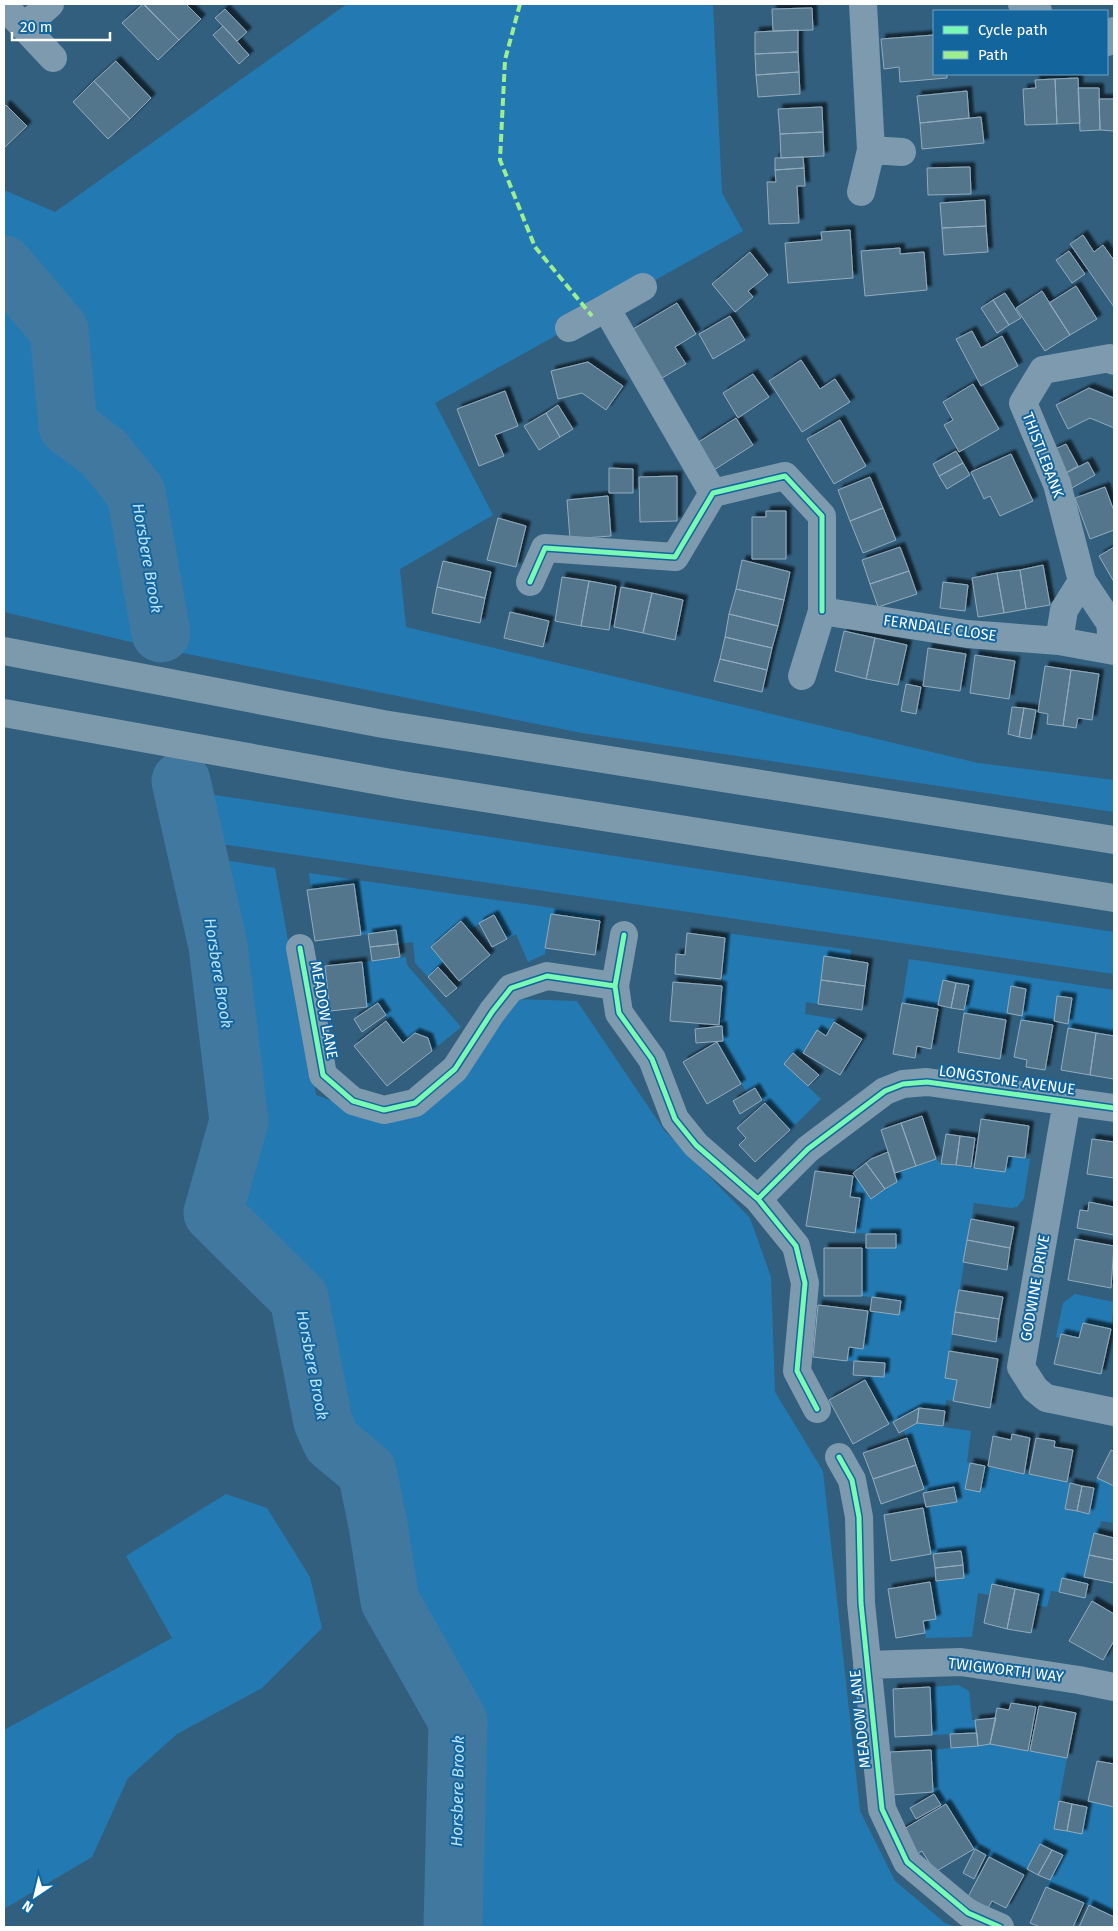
<svg xmlns="http://www.w3.org/2000/svg" width="1118" height="1931" font-family="'Fira Sans',sans-serif">
<defs>
<filter id="shadow"><feDropShadow dx="4.5" dy="-4.5" stdDeviation="1" flood-color="#0009"/></filter>
</defs>
<rect width="100%" height="100%" fill="#325f7e"/>
<!-- green -->
<path fill="#237ab3" d="M 347,4 L 713,4 L 722,193 L 743,231 L 435,403 L 493,515 L 400,569 L 406,627 L 978,763 L 1114,780 L 1114,812 L 582,733 L 148,646 L 4,612 L 4,190 L 55,212 Z
M 208,794 L 1114,932 L 1114,974 L 214,843 Z
M 199,856 L 275,868 L 316,1095 L 392,1122 L 467,1070 L 514,999 L 577,1001 L 664,1130 L 750,1218 L 771,1277 L 775,1392 L 823,1471 L 860,1811 L 895,1881 L 945,1923 L 955,1927 L 453,1927 L 458,1721 L 390,1601 L 367,1471 L 332,1442 L 323,1422 L 299,1298 L 213,1213 L 239,1121 Z
M 309,873 L 601,915 L 600,921 L 551,914 L 545,954 L 528,962 L 516,934 L 507,939 L 494,915 L 469,930 L 461,922 L 431,946 L 444,962 L 428,977 L 415,963 L 413,942 L 398,944 L 396,930 L 361,935 L 354,884 L 311,890 Z
M 726,933 L 851,950 L 850,960 L 821,980 L 818,1004 L 806,1002 L 805,1014 L 835,1019 L 826,1036 L 817,1031 L 799,1058 L 793,1053 L 784,1064 L 821,1099 L 790,1130 L 765,1103 L 755,1088 L 747,1093 L 717,1042 L 723,1041 L 722,1023 L 720,1021 Z
M 406,957 L 407,965 L 461,1027 L 432,1051 L 428,1038 L 415,1033 L 403,1043 L 386,1021 L 388,1019 L 378,1004 L 369,1009 L 367,1007 L 362,962 Z
M 909,959 L 1114,990 L 1114,1036 L 1068,1028 L 1072,998 L 1057,996 L 1053,1025 L 1021,1020 L 1026,989 L 1012,986 L 1006,1020 L 964,1013 L 969,985 L 943,980 L 938,1009 L 902,1003 Z
M 1008,1156 L 1030,1159 L 1024,1198 L 1017,1207 L 1011,1208 L 974,1203 L 945,1378 L 957,1380 L 953,1401 L 946,1400 L 945,1411 L 919,1408 L 889,1424 L 865,1380 L 865,1376 L 884,1377 L 885,1363 L 847,1361 L 849,1347 L 863,1348 L 868,1311 L 899,1315 L 901,1301 L 862,1296 L 862,1248 L 896,1248 L 896,1234 L 855,1233 L 860,1199 L 850,1197 L 853,1176 L 854,1175 L 871,1198 L 897,1182 L 895,1173 L 936,1159 L 941,1164 L 1005,1172 Z
M 1075,1294 L 1114,1302 L 1111,1329 L 1083,1323 L 1079,1338 L 1061,1335 L 1059,1338 L 1056,1337 L 1063,1303 Z
M 917,1423 L 971,1431 L 967,1462 L 970,1463 L 965,1488 L 985,1466 L 1067,1482 L 1070,1483 L 1065,1509 L 1089,1514 L 1097,1478 L 1114,1486 L 1114,1523 L 1101,1521 L 1088,1584 L 1062,1578 L 1059,1592 L 1051,1591 L 1047,1607 L 1037,1605 L 1039,1594 L 992,1584 L 989,1595 L 978,1593 L 972,1637 L 926,1638 L 923,1621 L 936,1618 L 930,1582 L 964,1578 L 961,1551 L 931,1554 L 923,1508 L 957,1501 L 954,1487 L 926,1493 L 904,1431 Z
M 226,1494 L 267,1508 L 310,1577 L 322,1628 L 262,1688 L 177,1734 L 128,1778 L 92,1857 L 4,1909 L 4,1730 L 172,1638 L 126,1556 Z
M 958,1685 L 969,1691 L 972,1720 L 975,1720 L 977,1733 L 932,1735 L 930,1687 Z
M 990,1744 L 1067,1758 L 1054,1828 L 1081,1834 L 1088,1801 L 1114,1807 L 1114,1917 L 1046,1887 L 1063,1856 L 1040,1844 L 1024,1875 L 974,1849 L 946,1804 L 941,1805 L 933,1792 L 931,1750 Z"/>
<g fill="none" stroke-linecap="round" stroke-linejoin="round">
<!-- river -->
<path stroke="#4178a0" stroke-width="59" d="M 4,265 L 59,330 L 68,426 L 104,453 L 136,493 L 161,633
M 181,781 L 218,946 L 239,1121 L 213,1213 L 299,1298 L 323,1422 L 332,1442 L 367,1471 L 378,1525 L 390,1601 L 458,1721 L 453,1927"/>
</g>
<!-- building -->
<path fill="#52768d" stroke="#92abbd" filter="url(#shadow)" d="M 143,4 L 179,40 L 158,60 L 122,23 Z
M 144,4 L 186,4 L 201,19 L 179,40 Z
M 812,8 L 813,30 L 773,31 L 772,9 Z
M 225,9 L 247,32 L 237,41 L 215,18 Z
M 223,26 L 249,55 L 239,64 L 213,35 Z
M 798,30 L 798,52 L 755,54 L 755,32 Z
M 934,35 L 934,74 L 947,74 L 947,78 L 900,82 L 899,67 L 884,69 L 881,39 Z
M 798,52 L 799,72 L 756,75 L 755,54 Z
M 116,61 L 151,98 L 130,119 L 94,81 Z
M 799,72 L 800,94 L 758,97 L 756,75 Z
M 1078,78 L 1080,123 L 1057,124 L 1055,79 Z
M 1055,79 L 1057,124 L 1025,125 L 1023,89 L 1036,88 L 1035,80 Z
M 94,81 L 130,119 L 108,139 L 73,102 Z
M 1078,88 L 1099,88 L 1100,130 L 1080,131 Z
M 967,91 L 969,118 L 920,123 L 917,96 Z
M 1099,99 L 1114,99 L 1114,131 L 1100,130 Z
M 6,105 L 27,126 L 4,148 L 4,107 Z
M 822,107 L 823,132 L 780,134 L 778,109 Z
M 981,117 L 984,143 L 922,149 L 920,123 Z
M 823,132 L 824,156 L 781,158 L 780,134 Z
M 803,157 L 804,168 L 775,170 L 775,158 Z
M 970,167 L 971,194 L 928,195 L 927,168 Z
M 804,168 L 805,186 L 797,186 L 799,223 L 769,224 L 767,182 L 776,182 L 775,170 Z
M 985,200 L 986,226 L 942,228 L 940,203 Z
M 986,226 L 988,252 L 944,255 L 942,228 Z
M 850,230 L 853,278 L 788,283 L 785,243 L 822,240 L 821,232 Z
M 1083,235 L 1094,252 L 1103,245 L 1113,259 L 1114,258 L 1114,307 L 1070,244 Z
M 900,248 L 900,254 L 924,252 L 927,290 L 865,296 L 861,251 Z
M 1069,251 L 1085,274 L 1072,283 L 1056,260 Z
M 750,252 L 768,275 L 748,291 L 753,297 L 735,312 L 712,284 Z
M 1076,286 L 1097,319 L 1070,335 L 1049,303 Z
M 1042,291 L 1070,335 L 1045,351 L 1016,308 Z
M 1005,293 L 1021,318 L 1009,325 L 993,300 Z
M 993,300 L 1009,325 L 997,333 L 981,308 Z
M 677,303 L 696,334 L 675,347 L 686,364 L 662,378 L 633,329 Z
M 730,316 L 745,340 L 713,359 L 699,334 Z
M 972,331 L 981,348 L 1002,336 L 1018,366 L 981,386 L 956,339 Z
M 801,360 L 820,389 L 835,379 L 850,402 L 802,432 L 769,381 Z
M 588,362 L 623,386 L 606,410 L 582,393 L 558,399 L 551,371 Z
M 753,374 L 769,397 L 738,418 L 723,393 Z
M 973,384 L 999,429 L 959,452 L 944,425 L 953,420 L 943,402 Z
M 1089,388 L 1114,398 L 1114,428 L 1090,418 L 1068,429 L 1056,405 Z
M 505,391 L 518,426 L 495,435 L 504,456 L 479,466 L 457,409 Z
M 558,405 L 573,429 L 560,437 L 546,413 Z
M 546,413 L 560,437 L 539,450 L 524,426 Z
M 736,418 L 753,445 L 714,470 L 697,443 Z
M 840,420 L 866,466 L 834,484 L 807,439 Z
M 1066,444 L 1078,466 L 1064,474 L 1053,450 Z
M 956,451 L 963,463 L 939,476 L 933,464 Z
M 1011,454 L 1033,501 L 1000,516 L 990,496 L 984,499 L 971,472 Z
M 1088,462 L 1095,475 L 1072,488 L 1064,474 Z
M 963,463 L 970,475 L 947,489 L 939,476 Z
M 609,468 L 633,469 L 633,493 L 609,493 Z
M 677,476 L 677,521 L 640,522 L 639,477 Z
M 870,477 L 883,508 L 850,521 L 838,490 Z
M 1105,487 L 1114,511 L 1114,530 L 1090,539 L 1075,498 Z
M 608,496 L 611,536 L 570,539 L 567,500 Z
M 883,508 L 896,540 L 863,553 L 850,521 Z
M 766,511 L 786,511 L 786,559 L 752,559 L 752,517 L 766,517 Z
M 498,518 L 526,526 L 516,567 L 487,560 Z
M 900,547 L 909,571 L 870,584 L 862,560 Z
M 1114,547 L 1114,582 L 1099,556 Z
M 742,560 L 790,572 L 784,600 L 736,589 Z
M 443,561 L 491,572 L 485,598 L 437,587 Z
M 1043,565 L 1050,605 L 1026,609 L 1020,570 Z
M 1020,570 L 1026,609 L 1004,613 L 997,573 Z
M 909,571 L 917,594 L 878,607 L 870,584 Z
M 997,573 L 1004,613 L 978,617 L 972,578 Z
M 562,577 L 589,581 L 581,626 L 555,621 Z
M 589,581 L 616,586 L 609,630 L 581,626 Z
M 943,582 L 968,585 L 965,611 L 940,608 Z
M 437,587 L 485,598 L 480,623 L 432,613 Z
M 621,587 L 652,593 L 643,633 L 614,627 Z
M 736,589 L 784,600 L 778,626 L 729,614 Z
M 652,593 L 683,600 L 675,640 L 643,633 Z
M 510,612 L 549,621 L 543,647 L 504,638 Z
M 729,614 L 778,626 L 772,648 L 725,637 Z
M 844,631 L 875,638 L 866,679 L 835,671 Z
M 725,637 L 772,648 L 767,670 L 720,659 Z
M 875,638 L 907,645 L 898,685 L 866,679 Z
M 928,648 L 966,654 L 960,691 L 923,686 Z
M 975,655 L 1015,661 L 1009,699 L 970,693 Z
M 720,659 L 767,670 L 762,692 L 714,681 Z
M 1045,666 L 1071,670 L 1063,726 L 1047,724 L 1048,714 L 1038,712 Z
M 1071,670 L 1099,674 L 1092,720 L 1078,718 L 1076,728 L 1063,726 Z
M 906,684 L 921,687 L 916,714 L 901,711 Z
M 1012,707 L 1024,708 L 1019,737 L 1008,734 Z
M 1024,708 L 1036,710 L 1031,739 L 1019,737 Z
M 354,884 L 361,935 L 315,941 L 307,890 Z
M 551,914 L 600,921 L 595,955 L 545,948 Z
M 494,915 L 507,939 L 492,947 L 479,923 Z
M 461,921 L 490,955 L 459,981 L 431,947 Z
M 396,930 L 398,944 L 370,947 L 368,934 Z
M 687,933 L 725,938 L 721,979 L 675,974 L 676,954 L 685,955 Z
M 398,944 L 400,957 L 372,961 L 370,947 Z
M 824,956 L 868,963 L 865,986 L 821,980 Z
M 362,962 L 367,1007 L 330,1011 L 325,966 Z
M 438,967 L 457,988 L 446,997 L 428,977 Z
M 821,980 L 865,986 L 862,1010 L 818,1004 Z
M 943,980 L 956,983 L 951,1008 L 938,1005 Z
M 673,982 L 722,986 L 719,1025 L 670,1021 Z
M 956,983 L 969,985 L 964,1010 L 951,1008 Z
M 1011,986 L 1026,989 L 1022,1016 L 1007,1013 Z
M 1057,996 L 1072,998 L 1068,1024 L 1054,1021 Z
M 378,1003 L 386,1015 L 362,1032 L 354,1019 Z
M 902,1003 L 938,1009 L 931,1049 L 917,1046 L 915,1058 L 893,1054 Z
M 964,1013 L 1006,1020 L 1000,1059 L 958,1052 Z
M 1021,1020 L 1053,1025 L 1045,1070 L 1026,1067 L 1027,1060 L 1014,1057 Z
M 386,1021 L 403,1043 L 415,1033 L 428,1038 L 432,1051 L 387,1086 L 354,1046 Z
M 834,1022 L 862,1039 L 840,1075 L 803,1053 L 817,1030 L 826,1036 Z
M 722,1026 L 723,1041 L 696,1043 L 695,1029 Z
M 1068,1028 L 1096,1033 L 1090,1075 L 1061,1070 Z
M 1096,1033 L 1114,1036 L 1114,1079 L 1090,1075 Z
M 717,1042 L 741,1084 L 707,1104 L 683,1062 Z
M 793,1053 L 819,1075 L 808,1086 L 784,1064 Z
M 755,1088 L 762,1100 L 740,1114 L 733,1101 Z
M 765,1103 L 790,1130 L 755,1162 L 739,1145 L 746,1138 L 737,1128 Z
M 922,1116 L 936,1159 L 916,1166 L 901,1123 Z
M 981,1119 L 1029,1126 L 1025,1158 L 1008,1156 L 1005,1172 L 974,1168 Z
M 901,1123 L 916,1166 L 895,1173 L 881,1130 Z
M 946,1134 L 960,1136 L 956,1165 L 941,1164 Z
M 960,1136 L 975,1138 L 971,1167 L 956,1165 Z
M 1092,1139 L 1114,1142 L 1114,1178 L 1087,1174 Z
M 888,1152 L 897,1182 L 885,1189 L 866,1163 L 871,1159 Z
M 866,1163 L 885,1189 L 871,1199 L 853,1173 Z
M 815,1171 L 853,1176 L 850,1197 L 860,1198 L 855,1233 L 806,1226 Z
M 1089,1202 L 1114,1207 L 1114,1235 L 1077,1228 L 1080,1210 L 1088,1211 Z
M 971,1219 L 1014,1227 L 1010,1248 L 967,1240 Z
M 866,1234 L 896,1234 L 896,1248 L 866,1248 Z
M 1075,1239 L 1114,1246 L 1111,1288 L 1068,1280 Z
M 967,1240 L 1010,1248 L 1007,1270 L 963,1262 Z
M 824,1248 L 862,1248 L 862,1296 L 824,1296 Z
M 959,1290 L 1003,1297 L 999,1319 L 955,1312 Z
M 872,1297 L 901,1301 L 899,1315 L 870,1311 Z
M 818,1305 L 868,1311 L 863,1349 L 849,1347 L 847,1361 L 813,1357 Z
M 955,1312 L 999,1319 L 996,1342 L 952,1334 Z
M 1083,1323 L 1111,1329 L 1101,1374 L 1054,1364 L 1061,1334 L 1079,1338 Z
M 949,1351 L 998,1359 L 990,1408 L 953,1401 L 957,1380 L 945,1378 Z
M 854,1361 L 885,1363 L 884,1377 L 853,1375 Z
M 865,1380 L 889,1424 L 853,1444 L 829,1400 Z
M 919,1408 L 917,1423 L 899,1433 L 893,1422 Z
M 919,1408 L 945,1411 L 943,1426 L 917,1423 Z
M 1012,1434 L 1030,1438 L 1024,1474 L 988,1466 L 993,1436 L 1011,1440 Z
M 907,1438 L 916,1465 L 873,1479 L 863,1453 Z
M 1036,1438 L 1055,1441 L 1054,1447 L 1073,1450 L 1067,1482 L 1029,1474 Z
M 1111,1450 L 1114,1451 L 1114,1486 L 1097,1478 Z
M 970,1463 L 985,1466 L 980,1492 L 965,1489 Z
M 916,1465 L 924,1489 L 881,1504 L 873,1479 Z
M 1070,1483 L 1082,1486 L 1077,1511 L 1065,1509 Z
M 1082,1486 L 1094,1488 L 1089,1514 L 1077,1511 Z
M 954,1487 L 957,1502 L 926,1507 L 923,1493 Z
M 923,1508 L 931,1554 L 891,1561 L 884,1515 Z
M 1094,1533 L 1114,1538 L 1114,1560 L 1089,1555 Z
M 961,1551 L 963,1565 L 935,1568 L 933,1554 Z
M 1089,1555 L 1114,1560 L 1114,1583 L 1084,1577 Z
M 963,1565 L 964,1578 L 936,1581 L 935,1568 Z
M 1062,1578 L 1088,1584 L 1085,1598 L 1059,1592 Z
M 930,1582 L 936,1619 L 923,1621 L 925,1633 L 896,1638 L 888,1589 Z
M 992,1584 L 1015,1589 L 1007,1629 L 984,1623 Z
M 1015,1589 L 1039,1594 L 1031,1633 L 1007,1629 Z
M 1092,1601 L 1114,1614 L 1114,1641 L 1103,1660 L 1069,1641 Z
M 930,1687 L 932,1735 L 895,1737 L 893,1689 Z
M 1011,1703 L 1036,1707 L 1028,1751 L 990,1744 L 997,1708 L 1009,1710 Z
M 1039,1706 L 1076,1713 L 1067,1758 L 1030,1751 Z
M 996,1718 L 990,1744 L 978,1746 L 975,1720 Z
M 977,1733 L 978,1746 L 951,1748 L 950,1734 Z
M 931,1750 L 933,1792 L 892,1795 L 890,1752 Z
M 1097,1761 L 1114,1764 L 1114,1807 L 1088,1801 Z
M 934,1794 L 941,1805 L 916,1819 L 910,1808 Z
M 1059,1801 L 1072,1804 L 1067,1831 L 1054,1829 Z
M 946,1804 L 974,1849 L 935,1872 L 922,1851 L 914,1856 L 899,1832 Z
M 1072,1804 L 1087,1807 L 1082,1834 L 1067,1831 Z
M 1040,1844 L 1052,1850 L 1038,1875 L 1027,1869 Z
M 975,1849 L 986,1855 L 974,1879 L 963,1873 Z
M 1052,1850 L 1063,1855 L 1050,1880 L 1038,1875 Z
M 989,1857 L 1024,1875 L 1006,1908 L 992,1901 L 988,1908 L 968,1897 Z
M 1046,1887 L 1084,1903 L 1073,1927 L 1040,1927 L 1030,1923 Z
M 1089,1905 L 1114,1917 L 1114,1927 L 1079,1927 Z"/>
<g fill="none" stroke-linecap="round" stroke-linejoin="round">
<!-- minor -->
<path stroke="#7d9aaf" stroke-width="28" d="M 50,4 L 24,27 L 53,58
M 1022,4 L 1038,11
M 4,6 L 24,27
M 1107,42 L 1114,31
M 871,150 L 902,152
M 861,192 L 871,150 L 863,4
M 606,308 L 643,287
M 569,328 L 606,308 L 713,493
M 1082,581 L 1057,484 L 1023,403 L 1043,370 L 1110,358 L 1114,361
M 530,582 L 545,548 L 675,557 L 713,493 L 785,476 L 822,516 L 822,611
M 1059,641 L 1064,610 L 1082,581 L 1110,623 L 1113,651
M 802,676 L 822,611 L 967,634 L 1059,641 L 1114,651
M 624,935 L 615,986 L 619,1013 L 652,1059 L 675,1119 L 696,1145 L 758,1199 L 796,1246 L 805,1283 L 797,1371 L 817,1409
M 300,948 L 323,1075 L 353,1101 L 384,1110 L 415,1103 L 455,1069 L 492,1012 L 511,988 L 547,976 L 615,986
M 1067,1101 L 1021,1367 L 1035,1389 L 1046,1398 L 1114,1412
M 758,1199 L 808,1149 L 885,1091 L 903,1084 L 927,1082 L 1114,1108
M 839,1457 L 852,1480 L 859,1517 L 861,1603 L 882,1809 L 907,1862 L 968,1913 L 1000,1927
M 867,1665 L 961,1662 L 1079,1680 L 1114,1687"/>
<!-- highway -->
<path stroke="#7d9aad" stroke-width="28" d="M 4,651 L 383,724 L 1114,840
M 4,713 L 402,785 L 1114,898"/>
<!-- quiet -->
<path stroke="#9fed91" stroke-width="4" stroke-dasharray="8 4" stroke-linecap="butt" d="M 520,4 L 505,60 L 500,160 L 535,247 L 592,316"/>
<!-- cycleway casing -->
<g stroke="#13659e" stroke-width="8">
<path id="cycleway" d="M 530,582 L 545,548 L 675,557 L 713,493 L 785,476 L 822,516 L 822,611
M 624,935 L 615,986 L 619,1013 L 652,1059 L 675,1119 L 696,1145 L 758,1199 L 796,1246 L 805,1283 L 797,1371 L 817,1409
M 300,948 L 323,1075 L 353,1101 L 384,1110 L 415,1103 L 455,1069 L 492,1012 L 511,988 L 547,976 L 615,986
M 758,1199 L 808,1149 L 885,1091 L 903,1084 L 927,1082 L 1114,1108
M 839,1457 L 852,1480 L 859,1517 L 861,1603 L 882,1809 L 907,1862 L 968,1913 L 1000,1927"/>
</g>
<!-- cycleway -->
<use href="#cycleway" stroke="#7af9b4" stroke-width="5"/>
</g>
<g text-anchor="middle" stroke-width="4" stroke-linejoin="round" paint-order="stroke">
<!-- street labels -->
<g font-size="15" fill="#fff" stroke="#13659e">
<text transform="translate(1043 455) rotate(69)" y="5">THISTLEBANK</text>
<text transform="translate(940 628) rotate(8)" y="5">FERNDALE CLOSE</text>
<text transform="translate(324 1010) rotate(80)" y="5">MEADOW LANE</text>
<text transform="translate(1007 1080) rotate(8)" y="5">LONGSTONE AVENUE</text>
<text transform="translate(1035 1288) rotate(-80)" y="5">GODWINE DRIVE</text>
<text transform="translate(1006 1670) rotate(7)" y="5">TWIGWORTH WAY</text>
<text transform="translate(860 1719) rotate(-96)" y="5">MEADOW LANE</text>
</g>
<!-- water labels -->
<g font-size="16" font-style="italic" fill="#bae2fa" stroke="#13659e">
<text transform="translate(148 558) rotate(80)" y="6">Horsbere Brook</text>
<text transform="translate(219 973) rotate(81)" y="6">Horsbere Brook</text>
<text transform="translate(313 1365) rotate(79)" y="6">Horsbere Brook</text>
<text transform="translate(457 1791) rotate(-89)" y="6">Horsbere Brook</text>
</g>
</g>
<!-- border -->
<rect width="1118" height="1931" fill="none" stroke="#ffffff" stroke-width="10"/>
<!-- legend -->
<rect x="933" y="10" width="175" height="65" fill="#13659e" stroke="#71a3c5"/>
<rect x="943" y="26" width="25" height="8" fill="#7af9b4" stroke="#71a3c5"/>
<text x="978" y="35" font-size="15" fill="#ffffff">Cycle path</text>
<rect x="943" y="51" width="25" height="8" fill="#9fed91" stroke="#71a3c5"/>
<text x="978" y="60" font-size="15" fill="#ffffff">Path</text>
<!-- north arrow -->
<g transform="translate(35 1896) rotate(215)" stroke="#13659e" stroke-width="4" paint-order="stroke">
<path d="M0-4L9 19L0 12L-9 19Z" fill="#ffffff"/>
<text y="-8" font-size="14" font-weight="bold" text-anchor="middle" fill="#ffffff">N</text>
</g>
<!-- scale -->
<path d="M12 32v8h98v-8" fill="none" stroke="#ffffff" stroke-width="2.5"/>
<text x="20" y="32" font-size="15" fill="#ffffff" stroke="#13659e" stroke-width="4" paint-order="stroke">20 m</text>
</svg>
